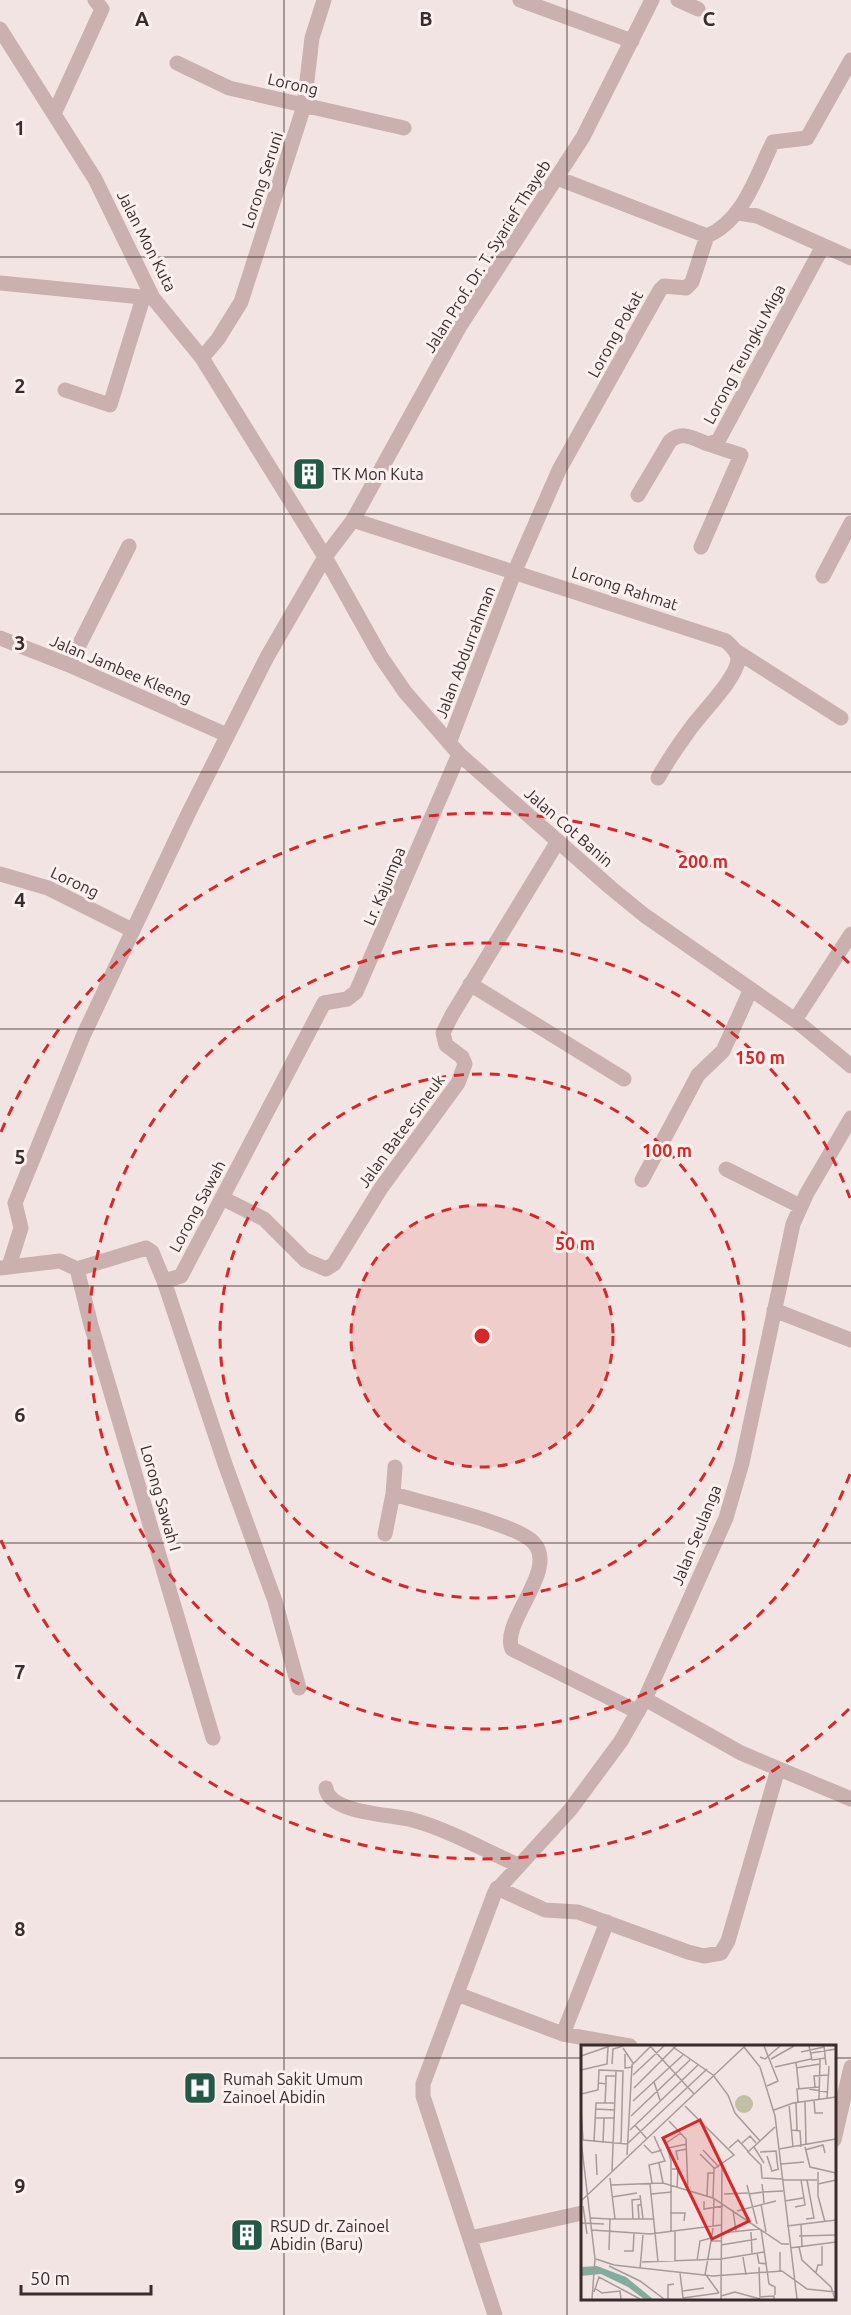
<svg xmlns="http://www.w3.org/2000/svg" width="851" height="2315" font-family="Ubuntu,sans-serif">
<rect width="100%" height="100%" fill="#f2e4e2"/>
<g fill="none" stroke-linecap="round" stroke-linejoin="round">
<!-- street -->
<path stroke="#cab0ae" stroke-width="15" d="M 520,0 L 632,41
M 678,0 L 698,9
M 0,29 L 95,179 L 153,298 L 202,358 L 325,557 L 381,657 L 405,692 L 459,754 L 611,888 L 644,915 L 795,1020 L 851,1066
M 177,63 L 229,88 L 404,128
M 54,114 L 102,9 L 95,0
M 557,178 L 707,236 C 744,220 756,176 773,142 L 807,138 L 851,60
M 739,213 L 757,216 L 851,258
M 0,283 L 152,298
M 202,358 L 218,339 L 241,302 L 304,106 L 312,38 L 324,0
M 65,390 L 110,405 L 143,298
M 638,495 L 670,441 C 683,430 694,439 708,444 L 718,441 L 823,246
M 353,520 L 726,641 C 731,646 738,651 738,660 C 736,680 699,715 688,732 C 677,747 667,762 658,778
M 701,547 L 741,455 L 708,444
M 823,576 L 851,523
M 0,638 L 69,665 L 227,735
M 736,651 L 841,718
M 69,665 L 129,546
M 449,743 L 514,573 L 559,470 L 660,290 L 664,286 L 686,288 L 692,282 L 707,236
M 0,874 L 48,888 L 132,930
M 470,984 L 624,1079
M 795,1020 L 851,934
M 726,1169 L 800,1206
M 642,1180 L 698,1075 L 723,1051 L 751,989
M 222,1198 L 264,1219 L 305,1260 L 326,1269 L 334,1264 L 381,1188 L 458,1083 L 465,1064 L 462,1057 L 446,1045 L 443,1033 L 452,1015 L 558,841
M 9,1266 L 21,1228 L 15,1203 L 84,1034 L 188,814 L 267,657 L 325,557 L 353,520 L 460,326 L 583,137 L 652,0
M 0,1268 L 60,1261 L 77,1269 L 146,1248 L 152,1252 L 164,1281 L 181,1276 L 324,1003 L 347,999 L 356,992 L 459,754
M 77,1269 L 91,1325 L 213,1738
M 164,1281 L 225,1464 L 275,1601 L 299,1688
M 774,1310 L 851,1340
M 393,1494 C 423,1503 514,1523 533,1542 C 560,1569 500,1622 512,1649 L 638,1712
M 385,1534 L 393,1494 L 395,1467
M 645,1699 L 741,1753 L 851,1799
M 326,1788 C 329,1814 393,1814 413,1820 C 449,1830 484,1850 518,1865
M 497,1888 L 545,1910 L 578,1912 L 688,1952 L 704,1956 L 721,1953 L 728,1941 L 778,1769
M 457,1994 L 563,2034 L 630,2046
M 563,2034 L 607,1922
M 834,2140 L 851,2067
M 470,2238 L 582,2213
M 495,2315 L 423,2096 L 423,2084 L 495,1892 L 570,1810 L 621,1741 L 645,1699 L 726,1518 L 742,1463 L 793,1224 L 807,1193 L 851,1118"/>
</g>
<!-- grid -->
<path fill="none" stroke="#392c2d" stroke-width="1.5" stroke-opacity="0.55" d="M 284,0 L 284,2315M 567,0 L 567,2315M 0,257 L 851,257M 0,514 L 851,514M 0,772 L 851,772M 0,1029 L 851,1029M 0,1286 L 851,1286M 0,1543 L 851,1543M 0,1801 L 851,1801M 0,2058 L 582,2058M 834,2058 L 851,2058"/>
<!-- distance rings -->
<circle cx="482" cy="1336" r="131" fill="#d62828" fill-opacity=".12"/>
<g fill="none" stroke="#d62828" stroke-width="3" stroke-dasharray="10 8">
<circle cx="482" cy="1336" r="131"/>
<circle cx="482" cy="1336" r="262"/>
<path d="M850 1474A393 393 0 1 1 850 1198"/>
<path d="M849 1709A523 523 0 0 1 1 1540M1 1132A523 523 0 0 1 849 963"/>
</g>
<!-- icons -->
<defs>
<g id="building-square" transform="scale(1.725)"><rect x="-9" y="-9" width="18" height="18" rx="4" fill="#245847" stroke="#faf0ee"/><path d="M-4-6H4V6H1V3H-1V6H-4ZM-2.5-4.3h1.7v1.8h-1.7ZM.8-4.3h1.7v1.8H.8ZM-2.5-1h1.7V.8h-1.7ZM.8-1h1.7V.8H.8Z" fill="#fff"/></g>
<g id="hospital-square" transform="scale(1.725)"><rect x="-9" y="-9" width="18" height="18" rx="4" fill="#245847" stroke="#faf0ee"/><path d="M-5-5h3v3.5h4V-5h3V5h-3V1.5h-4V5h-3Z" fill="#fff"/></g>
</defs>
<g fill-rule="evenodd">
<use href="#building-square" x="309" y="474"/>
<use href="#hospital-square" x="200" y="2088"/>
<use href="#building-square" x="247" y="2235"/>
</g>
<g text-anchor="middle" stroke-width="6" stroke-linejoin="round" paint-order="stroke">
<!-- street labels -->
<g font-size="16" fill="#392c2d" stroke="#faf0ee">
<text transform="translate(293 84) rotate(13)" y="6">Lorong</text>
<text transform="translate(262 180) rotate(-72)" y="6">Lorong Seruni</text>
<text transform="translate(147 241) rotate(63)" y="6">Jalan Mon Kuta</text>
<text transform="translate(487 256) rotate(-58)" y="6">Jalan Prof. Dr. T. Syarief Thayeb</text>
<text transform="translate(615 334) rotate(-61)" y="6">Lorong Pokat</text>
<text transform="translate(744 354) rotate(-62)" y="6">Lorong Teungku Miga</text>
<text transform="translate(625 588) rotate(18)" y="6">Lorong Rahmat</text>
<text transform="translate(465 652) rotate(-69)" y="6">Jalan Abdurrahman</text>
<text transform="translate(121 669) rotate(23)" y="6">Jalan Jambee Kleeng</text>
<text transform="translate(569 827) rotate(41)" y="6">Jalan Cot Banin</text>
<text transform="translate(75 882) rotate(25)" y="6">Lorong</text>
<text transform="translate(384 886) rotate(-67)" y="6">Lr. Kajumpa</text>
<text transform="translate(401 1131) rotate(-54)" y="6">Jalan Batee Sineuk</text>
<text transform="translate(197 1206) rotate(-62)" y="6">Lorong Sawah</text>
<text transform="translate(161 1498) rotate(74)" y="6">Lorong Sawah I</text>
<text transform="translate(696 1535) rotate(-68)" y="6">Jalan Seulanga</text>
</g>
<!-- poi labels -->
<g font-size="16" fill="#392c2d" stroke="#faf0ee" text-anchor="start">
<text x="332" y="480">TK Mon Kuta</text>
<text x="223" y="2085">Rumah Sakit Umum<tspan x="223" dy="18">Zainoel Abidin</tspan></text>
<text x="270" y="2232">RSUD dr. Zainoel<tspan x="270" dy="18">Abidin (Baru)</tspan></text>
</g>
</g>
<!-- overview -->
<g transform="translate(581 2045)">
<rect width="255" height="255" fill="#f2e4e2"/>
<path d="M154 59a9 9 0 1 1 18 0a9 9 0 1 1-18 0Z" fill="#c1bfa2"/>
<path d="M 16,221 L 45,232 L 72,254 L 63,254 L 47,242 L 20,229 L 0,231 L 0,222 Z" fill="#82ad9e"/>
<path fill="none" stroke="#a89a9a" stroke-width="1.5" d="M 69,1 L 113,49M 183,1 L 197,36 L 186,41M 228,1 L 231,15 L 245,13M 243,1 L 245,20M 92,2 L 132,30 L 147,50 L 154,68 L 179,96 L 194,82M 163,2 L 179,22 L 194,71 L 216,254M 42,3 L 52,18M 220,7 L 243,2M 230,8 L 255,4M 44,9 L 44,23 L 52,22M 0,11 L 29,1M 179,12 L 184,14 L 199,1M 190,14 L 213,1M 215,17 L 218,44M 31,19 L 32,4 L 42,1M 194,22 L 230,14M 215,23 L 239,19M 0,25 L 26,19 L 27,2M 52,30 L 83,1M 73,37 L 79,55M 18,38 L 25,39 L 25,31 L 34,31M 234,42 L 233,31 L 247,30M 53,43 L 95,1M 228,44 L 246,47M 0,49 L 17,45 L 18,25 L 42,26 L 40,99M 238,54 L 239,14M 246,54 L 248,21M 233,55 L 234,68 L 242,68M 52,56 L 102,10M 215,57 L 216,85M 217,57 L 216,44 L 238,42M 224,57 L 225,99M 24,58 L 25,39M 208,59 L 212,102M 104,61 L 153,110 L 133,124 L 132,153M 0,63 L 2,95 L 46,99 L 126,24M 15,64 L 33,65M 193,65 L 212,58 L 255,52M 50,71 L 109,15M 15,73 L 34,73M 88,76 L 105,94 L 107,147M 54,80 L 66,94M 255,84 L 255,105M 49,85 L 117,20M 211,85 L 219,86 L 220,102M 0,95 L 14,214 L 11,254M 179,96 L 167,107 L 180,120 L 181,133 L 201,134M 13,97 L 15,58 L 34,58M 22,98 L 23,73M 160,99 L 169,91 L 175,98M 63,100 L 71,108 L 81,105M 173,102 L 183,118M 224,102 L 229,122 L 255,128M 87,103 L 106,99M 148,103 L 157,95 L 167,106M 198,104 L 255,94M 122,105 L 138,122M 224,105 L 242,100 L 244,108M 179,107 L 195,106 L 197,124M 15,109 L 16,130M 119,109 L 134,124M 46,110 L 51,20 L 70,1M 186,111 L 191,126 L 198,124M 97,115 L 95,106 L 106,104M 78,118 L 82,138M 200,119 L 223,117M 91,124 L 97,124 L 96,143M 31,126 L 35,26M 237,127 L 237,151 L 244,177M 29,133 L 34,174M 202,135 L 236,135M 71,138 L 68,120 L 84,116 L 73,91M 69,139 L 77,217M 237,139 L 255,135M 30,140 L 82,138 L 132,153 L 201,199 L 208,199M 166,140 L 176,179M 70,149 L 91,147M 143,149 L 167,148M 168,149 L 182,147 L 181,139M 59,150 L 62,174M 126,151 L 127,128 L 133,128M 31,152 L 56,148M 0,156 L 164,1M 123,156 L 123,164 L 142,161M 204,156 L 222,153M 183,158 L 182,147 L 202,146M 180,159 L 185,187M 2,161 L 6,189M 214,162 L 224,160 L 220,135M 152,165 L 155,186M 156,166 L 195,156M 89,168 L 104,168 L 103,176M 10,173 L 29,174M 34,174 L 73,174M 52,174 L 51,155 L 60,154M 58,174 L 57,160 L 61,160M 225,174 L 233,173 L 226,135M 0,178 L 23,179M 220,179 L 221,201M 132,181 L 133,154M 206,181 L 255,175M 132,183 L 130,196 L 140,196M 180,184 L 188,239 L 194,242 L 194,250M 11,185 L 69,189 L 140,180M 90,186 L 90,116 L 85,98 L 100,88M 94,186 L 94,216M 170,187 L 171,208M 140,188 L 179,184M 218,191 L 255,190M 140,200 L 176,194M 218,202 L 221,215 L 250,242 L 254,254M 209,203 L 255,197M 28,205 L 29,174 L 34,174M 43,206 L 52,206 L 53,189M 176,208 L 178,218 L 186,219M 162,212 L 165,230M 15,214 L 33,220M 116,216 L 119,196 L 130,193M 61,217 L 140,214 L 183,207M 33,220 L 132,231 L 201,226 L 226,244 L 255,247M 28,221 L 59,236 L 83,254M 178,222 L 179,252 L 193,251 L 193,254M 59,224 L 62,190M 199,226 L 199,207M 235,227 L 237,220 L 241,220 L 241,201M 99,228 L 102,253M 124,230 L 130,196M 125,230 L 138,248M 15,244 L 21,248 L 39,246 L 40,254M 102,246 L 123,243M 13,247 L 18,232 L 59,254M 140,251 L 154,247 L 179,254M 102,253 L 138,248M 87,254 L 87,240 L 93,239M 140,254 L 141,121"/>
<path fill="#d62828" fill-opacity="0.15" stroke="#d62828" stroke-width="3" d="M 119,75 L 168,176 L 131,194 L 82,93 Z"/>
<rect width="255" height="255" fill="none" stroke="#392c2d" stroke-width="3"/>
</g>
<g font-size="20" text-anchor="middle" font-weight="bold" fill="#392c2d" stroke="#faf0ee" stroke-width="6" stroke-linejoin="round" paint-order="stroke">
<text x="142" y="26">A</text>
<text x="426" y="26">B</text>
<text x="709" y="26">C</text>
<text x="20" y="135">1</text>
<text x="20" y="393">2</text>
<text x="20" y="650">3</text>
<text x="20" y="907">4</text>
<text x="20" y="1164">5</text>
<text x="20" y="1422">6</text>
<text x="20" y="1679">7</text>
<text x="20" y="1936">8</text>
<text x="20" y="2193">9</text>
</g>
<circle cx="482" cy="1336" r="9" fill="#d62828" stroke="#faf0ee" stroke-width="3"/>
<g font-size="18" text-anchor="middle" font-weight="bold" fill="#d62828" stroke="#faf0ee" stroke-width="6" stroke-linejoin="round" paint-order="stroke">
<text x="703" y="868">200 m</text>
<text x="760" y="1064">150 m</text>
<text x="667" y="1157">100 m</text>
<text x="575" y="1250">50 m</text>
</g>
<!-- scale -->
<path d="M21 2285v9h130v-9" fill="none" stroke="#392c2d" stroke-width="3"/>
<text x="30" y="2285" font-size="18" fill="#392c2d" stroke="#faf0ee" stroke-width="4.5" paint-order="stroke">50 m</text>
</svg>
